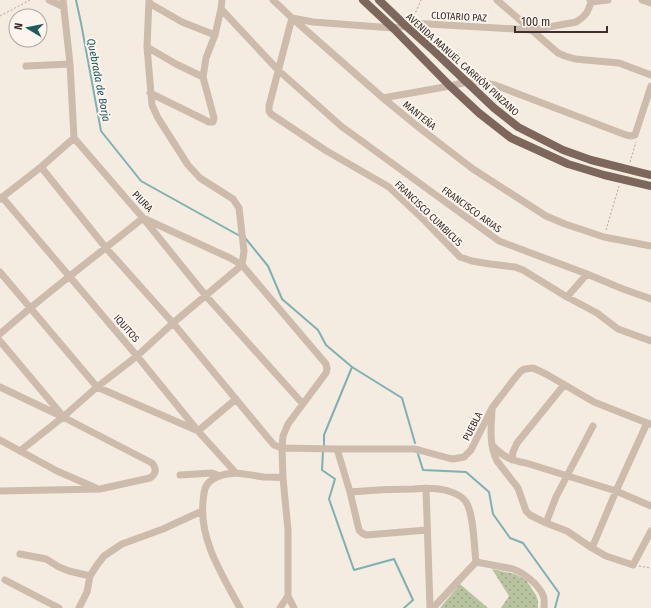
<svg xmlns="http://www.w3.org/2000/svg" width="651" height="608" font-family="'Fira Sans Condensed',sans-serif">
<defs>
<pattern id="green-dots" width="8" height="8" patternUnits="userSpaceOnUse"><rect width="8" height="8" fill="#b8c4a0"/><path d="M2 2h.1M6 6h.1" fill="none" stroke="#97a083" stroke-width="1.8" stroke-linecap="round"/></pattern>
</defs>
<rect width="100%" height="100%" fill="#f4ebe1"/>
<!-- green -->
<path fill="url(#green-dots)" d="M 492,569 L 515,574 L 526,580 L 536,595 L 538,601 L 538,608 L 501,608 L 509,596 Z
M 460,584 L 488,608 L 440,608 Z"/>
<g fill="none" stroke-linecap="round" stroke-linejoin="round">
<!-- stream -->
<path stroke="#7fb0b2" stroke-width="2" d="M 76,0 L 81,23 L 101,131 L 141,181 L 240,236
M 246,239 L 268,266 L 282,299 L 318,330 L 326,345 L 352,367 L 402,398 L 415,443
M 324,447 L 324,435 L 352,367
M 323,451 L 322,470 L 335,479 L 329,499 L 354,570 L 394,559 L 413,600 L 404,608
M 418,454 L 423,470 L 466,472 L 489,492 L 493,514 L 510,538 L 523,543 L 559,593 L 555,608"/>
<!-- path -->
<path stroke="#b9a596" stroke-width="1" stroke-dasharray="2 2" stroke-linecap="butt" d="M 0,16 L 30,0
M 414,16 L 421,0
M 630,162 L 636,142
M 606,230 L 619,186
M 639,566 L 651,568"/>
<!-- minor -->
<path stroke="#cdbbac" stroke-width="7" d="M 49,0 L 64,7
M 63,0 L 70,64 L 74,138 L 143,218 L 206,296 L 303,404
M 273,0 L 292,18 L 383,98 L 417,126 L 473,169 L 546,216 L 565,224 L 604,237 L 651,246
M 497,0 L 558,53 L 565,56 L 575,59 L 619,63 L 651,75
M 642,0 L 651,3
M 591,2 L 608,0
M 149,3 L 182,22 L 215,35
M 221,9 L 278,70 L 341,126 L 499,241 L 587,274 L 623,289 L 651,299
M 292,18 L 269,106 L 269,111 L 271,114 L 325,150 L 389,187 L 424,220 L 460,257 L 472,261 L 490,264 L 515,267 L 523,270 L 567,297 L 597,313 L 618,329 L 651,341
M 292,18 L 313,22 L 393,28 L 406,26 L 411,23 L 532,30 L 576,22 C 586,16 588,12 591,2 L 590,0
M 147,47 L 176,64 L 203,77
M 26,66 L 70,64
M 150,93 L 209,122 L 213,122 L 214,118 L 203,77 L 206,58 L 215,35 L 221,9 L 222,0
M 383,98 L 450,86 L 467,82 L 477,82 L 495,85 L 626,135 L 631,136 L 635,135 L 651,86
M 41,167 L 106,248 L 173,323 L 268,438 L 274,445 L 282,448 L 337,449 L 414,449 L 419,450 L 448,458 L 453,459 L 464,457 L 471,450 L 492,408 L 515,378 L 521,371 L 525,369 L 533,368 L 546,374 L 594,402 L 647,423 L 651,424
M 2,197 L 137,356 L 198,431 L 235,472
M 0,199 L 41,167 L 74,138
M 143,218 L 230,258 L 242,265 L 326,364 L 327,369 L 326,373 L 288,424 L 283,436 L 282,448 L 283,478 L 288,530 L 288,596 L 294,608
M 0,272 L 97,387 L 196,430
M 567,297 L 587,274
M 0,334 C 46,293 95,257 143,218
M 0,341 L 62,415
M 0,387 L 63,417 L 152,463 C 157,469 156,474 150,478 L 100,489 L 0,491
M 492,410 C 491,427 489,445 497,461 L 518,488 L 526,511 L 530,515 L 546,523 L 567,531 L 592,548 L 606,556 L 633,565 L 651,531
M 198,431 L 236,399
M 0,440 L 57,471 L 96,488
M 492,445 C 504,457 509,460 526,463 L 616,491 L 651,506
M 337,449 L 350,492 L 359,530 L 362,533 L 366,535 L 427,530
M 20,451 L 63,417 L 97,387 L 137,356 L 173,323 L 242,265 L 244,251 L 239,208 L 233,199 L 200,178 L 188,165 L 158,118 L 152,105 L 147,47 L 149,0
M 512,460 L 513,452 L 517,443 L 564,385
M 180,475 L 212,473 L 220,476
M 426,488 L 430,608
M 350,492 C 371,490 393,489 414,489 C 422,488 431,488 439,489 C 447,490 461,494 466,502 C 474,514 474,547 476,562
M 546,523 L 556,497 L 593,426
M 592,548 L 616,491 L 647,423
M 20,554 L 46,559 L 59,567 L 69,571 L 90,576
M 476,562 L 513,569 C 524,573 538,584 543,595 C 545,599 544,603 544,608
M 5,580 L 59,608
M 79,608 L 87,592 L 90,576 L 97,565 L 104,556 L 122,544 L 163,529 L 202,511
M 240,608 C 223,576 199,540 203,502 C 204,488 205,482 219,476 C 234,470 249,475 264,477 C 271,477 277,477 283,478
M 280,608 L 288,596
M 433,608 L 476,562"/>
<!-- major -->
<path stroke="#7d675c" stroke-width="8" d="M 363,0 L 393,28 L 450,86 L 479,113 L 511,138 L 568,164 L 604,175 L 651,186
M 379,0 L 406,26 L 434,51 L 494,108 L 518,127 L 563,150 L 591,160 L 651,175"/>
</g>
<g text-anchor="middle" stroke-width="4" stroke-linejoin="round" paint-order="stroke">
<!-- street labels -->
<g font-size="10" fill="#3b302b" stroke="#fbf5ee">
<text transform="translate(459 16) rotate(3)" y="4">CLOTARIO PAZ</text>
<text transform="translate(463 64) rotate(42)" y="4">AVENIDA MANUEL CARRIÓN PINZANO</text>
<text transform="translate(420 115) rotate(39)" y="4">MANTEÑA</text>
<text transform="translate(143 201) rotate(46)" y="4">PIURA</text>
<text transform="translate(472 209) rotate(36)" y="4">FRANCISCO ARIAS</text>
<text transform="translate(429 213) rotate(44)" y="4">FRANCISCO CUMBICUS</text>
<text transform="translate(127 328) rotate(49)" y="4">IQUITOS</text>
<text transform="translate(472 426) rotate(-63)" y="4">PUEBLA</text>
</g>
<!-- water labels -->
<g font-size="11" font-style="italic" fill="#1f5a5e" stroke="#fbf5ee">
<text transform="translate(99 80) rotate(79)" y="4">Quebrada de Borja</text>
</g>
</g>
<!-- north arrow -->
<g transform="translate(28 28) rotate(280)"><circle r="19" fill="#fbf5ee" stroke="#aea6a0"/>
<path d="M0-3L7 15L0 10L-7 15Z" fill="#1f5a5e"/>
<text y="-6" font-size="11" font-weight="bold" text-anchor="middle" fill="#3b302b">N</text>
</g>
<!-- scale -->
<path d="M515 26v6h92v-6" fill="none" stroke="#3b302b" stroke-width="2"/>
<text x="521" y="26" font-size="12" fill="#3b302b" stroke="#fbf5ee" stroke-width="3" paint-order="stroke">100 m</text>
</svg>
